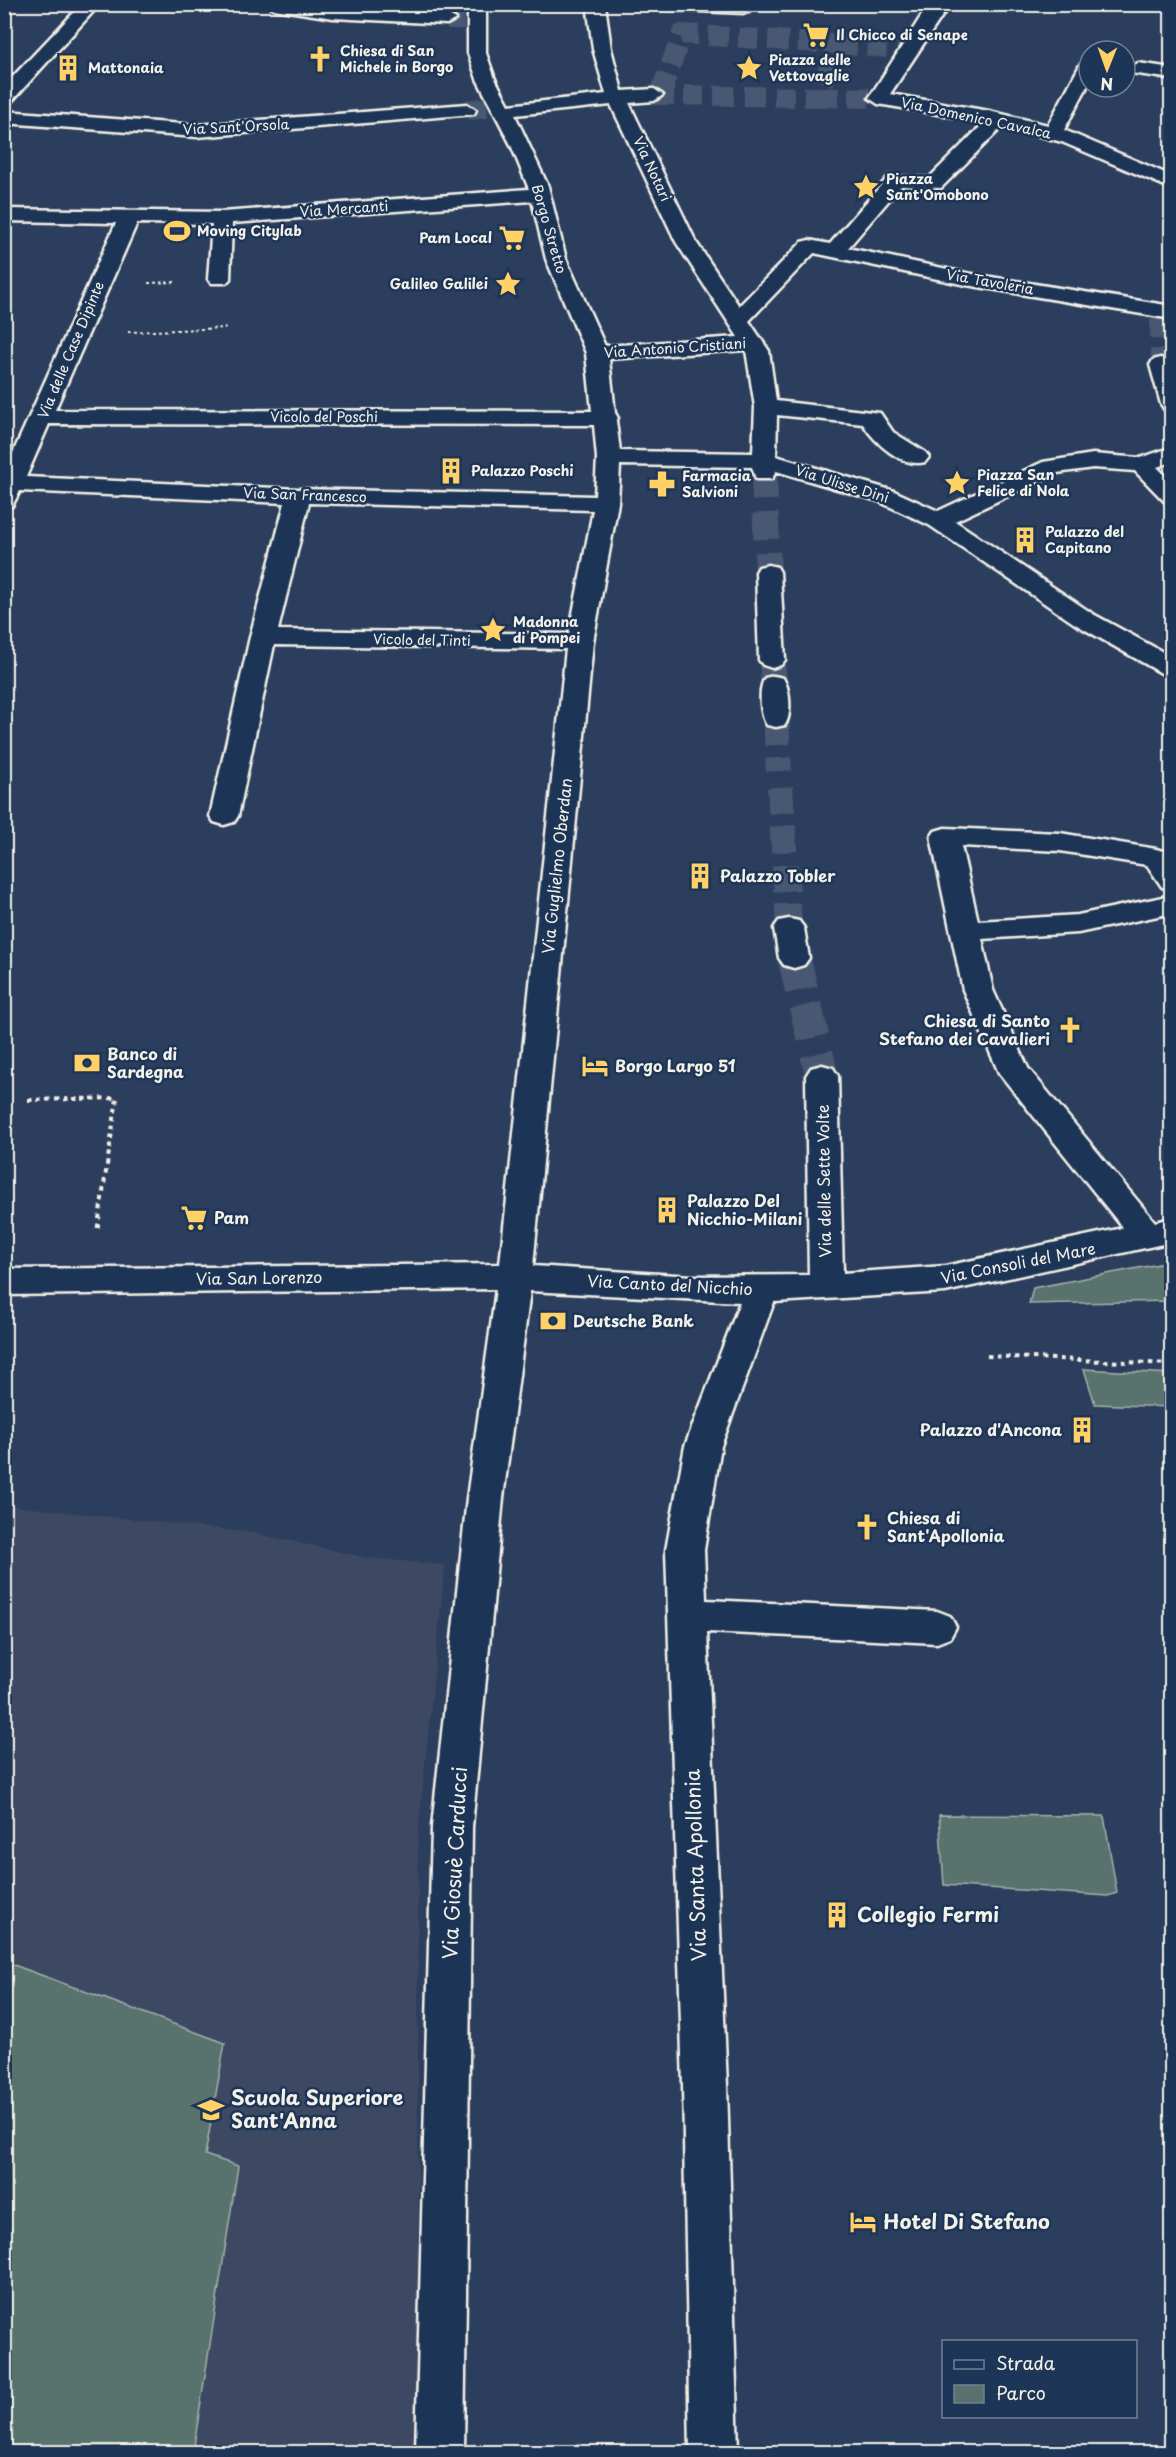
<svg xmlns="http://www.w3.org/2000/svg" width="1176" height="2457" font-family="'Playpen Sans',sans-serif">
<rect width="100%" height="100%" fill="#2c3e5d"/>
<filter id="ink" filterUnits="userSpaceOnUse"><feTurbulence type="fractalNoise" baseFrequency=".0167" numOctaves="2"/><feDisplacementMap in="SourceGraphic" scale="12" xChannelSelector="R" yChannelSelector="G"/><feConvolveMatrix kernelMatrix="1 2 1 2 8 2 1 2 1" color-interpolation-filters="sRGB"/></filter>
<g filter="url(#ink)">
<!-- built -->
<path fill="#3e4964" d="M 5,1505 L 254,1533 L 368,1558 L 445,1565 L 418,1833 L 418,2387 L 414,2452 L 5,2452 Z"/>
<!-- green -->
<path fill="#59726e" stroke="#a6b2ab" stroke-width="1.5" d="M 1170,1262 L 1171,1301 L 1029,1304 L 1033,1288 Z
M 1084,1369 L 1171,1374 L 1171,1407 L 1095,1404 Z
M 939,1815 L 1104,1816 L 1117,1893 L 1108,1896 L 944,1885 Z
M 11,1964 L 225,2043 L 205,2155 L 238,2166 L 193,2452 L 5,2452 L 4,1975 Z"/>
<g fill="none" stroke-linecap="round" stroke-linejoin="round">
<!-- minor-tunnel-far2 -->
<path stroke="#4a5972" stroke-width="20" stroke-dasharray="20 10" stroke-linecap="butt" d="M 447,19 L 464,19
M 837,44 L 903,49
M 654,95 L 819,97 L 837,44 L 682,34 L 660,94
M 819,97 L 878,98
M 467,110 L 495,107
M 1160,319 L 1161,365"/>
<!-- minor-tunnel-far1 -->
<path stroke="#4a5972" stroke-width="26" stroke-dasharray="26 13" stroke-linecap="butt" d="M 764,474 L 768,572
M 772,660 L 774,684
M 776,719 L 779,771
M 780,787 L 789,925"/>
<!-- minor-tunnel -->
<path stroke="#4a5972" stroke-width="33" stroke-dasharray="33 16" stroke-linecap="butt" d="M 789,923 L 789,928
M 794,958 L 822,1076"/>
<!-- minor casing -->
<g stroke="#f4f1e8" stroke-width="5">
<path id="minor" d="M 82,4 L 100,4 L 11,102 L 4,104 L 4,86 Z
M 266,4 L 312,4 L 447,14 L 456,19 L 447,24 L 333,18 L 274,9 Z
M 468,4 L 486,4 L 486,53 L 495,79 L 509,105 L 606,94 L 593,49 L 587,4 L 605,4 L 611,49 L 622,91 L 654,89 L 663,95 L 654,101 L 629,103 L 696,242 L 739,306 L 802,242 L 809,240 L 830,244 L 889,176 L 929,178 L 985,122 L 878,104 L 869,98 L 929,4 L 947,4 L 948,7 L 890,94 L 989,111 L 1048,125 L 1080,65 L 1089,59 L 1089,83 L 1064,130 L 1172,176 L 1172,189 L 1062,142 L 1003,126 L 941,188 L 901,186 L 848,248 L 966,273 L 1172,306 L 1172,319 L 966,285 L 814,253 L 749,321 L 769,351 L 776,401 L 880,413 L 893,432 L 925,452 L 929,457 L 925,462 C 902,468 875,443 863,424 L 777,415 L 776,456 L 894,491 L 938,511 L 1043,462 L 1093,454 L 1140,458 L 1172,447 L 1172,462 L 1157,467 L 1172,482 L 1172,503 L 1164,501 L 1135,471 L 1093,468 L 1057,473 L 955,521 L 1093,614 L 1172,657 L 1172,676 L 1163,674 L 1075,624 L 929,525 L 878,501 L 776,471 L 772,479 L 756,479 L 752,467 L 620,465 L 618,503 L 593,642 L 533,1266 L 692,1276 L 809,1275 L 806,1076 L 811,1068 L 822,1065 L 833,1068 L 838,1076 L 843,1273 L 945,1266 L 1123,1228 L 999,1073 L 963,990 L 931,837 L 935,831 L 945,828 L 1060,833 L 1156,849 L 1166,852 L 1172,859 L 1172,890 L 1162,887 L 1147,865 L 1060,851 L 961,846 L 978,921 L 1078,915 L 1172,895 L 1172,913 L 1078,933 L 982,939 L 993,990 L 1028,1068 L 1155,1222 L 1172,1218 L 1172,1242 L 945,1292 L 774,1302 L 721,1446 L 704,1550 L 706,1600 L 937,1611 L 950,1616 L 956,1627 L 950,1638 L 937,1643 L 707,1632 L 727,2086 L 738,2452 L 690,2452 L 683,2086 L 666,1550 L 685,1446 L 740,1302 L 530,1291 L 503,1498 L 472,1827 L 464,2452 L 416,2452 L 432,1827 L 467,1498 L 496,1289 L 4,1295 L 4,1269 L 500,1264 L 566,649 L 274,645 L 238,816 L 234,822 L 224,825 L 214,822 L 210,816 L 250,637 L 285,503 L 20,491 L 12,506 L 4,508 L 4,473 L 116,223 L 4,221 L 4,209 L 222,212 L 529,189 L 511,145 L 477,79 L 468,53 ZM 611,105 L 676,242 L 738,337 L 605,346 L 566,259 L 548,186 L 515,115 ZM 532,201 L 546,259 L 586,353 L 592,411 L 55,410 L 137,223 L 212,224 L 208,279 L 212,283 L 226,283 L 230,279 L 232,223 ZM 746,350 L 755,407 L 753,453 L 620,451 L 616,421 L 618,418 L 615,413 L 609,359 ZM 49,424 L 594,425 L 597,458 L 595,496 L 299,489 L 26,477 ZM 309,503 L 593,510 L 569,634 L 278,630 Z
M 645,4 L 755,4 L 749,12 L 743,13 L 653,9 Z
M 1138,63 L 1172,68 L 1172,79 L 1131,73 L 1129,69 Z
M 467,104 L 476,110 L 474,114 L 197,137 L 4,123 L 4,111 L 197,125 Z
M 1161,358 L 1172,364 L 1172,411 L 1164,409 L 1161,404 L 1150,365 L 1153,360 Z
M 768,565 L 777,567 L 780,572 L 785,660 L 781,665 L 772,668 L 763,665 L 759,660 L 756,572 L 759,567 Z
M 774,676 L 783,678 C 790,688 792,715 785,725 L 776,727 L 767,725 C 760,715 758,688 765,678 Z
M 789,919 L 799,921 L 804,928 L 809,958 L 804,965 L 794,968 L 784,965 L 779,958 L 774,928 L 779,921 Z"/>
</g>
<!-- path-far1 -->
<path stroke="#f4f1e8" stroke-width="2" stroke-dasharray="3 3" stroke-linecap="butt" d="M 148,283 L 176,282
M 128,332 L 226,328"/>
<!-- path -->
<path stroke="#f4f1e8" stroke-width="4" stroke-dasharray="4.5 4.5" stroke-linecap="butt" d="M 28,1100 L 117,1098 L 97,1232
M 987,1356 L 1172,1364"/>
<!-- minor -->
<use href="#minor" fill="#1d3557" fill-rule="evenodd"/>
</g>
</g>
<!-- icons -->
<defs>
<g id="supermarket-bare" transform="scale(2.07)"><path d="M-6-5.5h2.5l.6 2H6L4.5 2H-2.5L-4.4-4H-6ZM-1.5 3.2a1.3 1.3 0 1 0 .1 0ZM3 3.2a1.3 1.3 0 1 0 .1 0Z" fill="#ffd166" stroke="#1d3557" stroke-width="2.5" paint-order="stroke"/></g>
<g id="church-bare" transform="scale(2.07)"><path d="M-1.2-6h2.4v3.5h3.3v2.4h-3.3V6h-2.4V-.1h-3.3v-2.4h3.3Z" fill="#ffd166" stroke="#1d3557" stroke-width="2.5" paint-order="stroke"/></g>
<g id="building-bare" transform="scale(2.07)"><path d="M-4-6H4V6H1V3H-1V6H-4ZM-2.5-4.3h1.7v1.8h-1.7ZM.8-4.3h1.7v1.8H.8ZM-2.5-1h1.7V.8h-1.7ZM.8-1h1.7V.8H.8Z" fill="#ffd166" stroke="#1d3557" stroke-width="2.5" paint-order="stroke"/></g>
<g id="sight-bare" transform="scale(2.07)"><path d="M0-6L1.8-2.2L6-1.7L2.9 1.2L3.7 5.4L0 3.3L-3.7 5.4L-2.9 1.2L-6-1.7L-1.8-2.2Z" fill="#ffd166" stroke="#1d3557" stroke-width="2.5" paint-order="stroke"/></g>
<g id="stadium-bare" transform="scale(2.07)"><path d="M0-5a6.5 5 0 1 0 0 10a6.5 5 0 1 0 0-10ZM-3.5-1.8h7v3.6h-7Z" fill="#ffd166" stroke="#1d3557" stroke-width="2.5" paint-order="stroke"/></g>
<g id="pharmacy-bare" transform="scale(2.07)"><path d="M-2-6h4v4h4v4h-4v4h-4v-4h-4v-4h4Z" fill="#ffd166" stroke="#1d3557" stroke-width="2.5" paint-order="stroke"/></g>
<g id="bank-bare" transform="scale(2.07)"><path d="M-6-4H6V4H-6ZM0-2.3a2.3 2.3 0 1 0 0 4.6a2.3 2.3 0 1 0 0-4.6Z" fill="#ffd166" stroke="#1d3557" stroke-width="2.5" paint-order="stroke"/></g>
<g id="hotel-bare" transform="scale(2.07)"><path d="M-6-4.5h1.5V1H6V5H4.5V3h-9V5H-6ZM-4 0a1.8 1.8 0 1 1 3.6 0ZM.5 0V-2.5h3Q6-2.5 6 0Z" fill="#ffd166" stroke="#1d3557" stroke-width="2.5" paint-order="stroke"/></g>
<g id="university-bare" transform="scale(2.07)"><path d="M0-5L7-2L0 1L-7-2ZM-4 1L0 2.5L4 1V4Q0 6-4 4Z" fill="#ffd166" stroke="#1d3557" stroke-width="2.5" paint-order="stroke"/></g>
</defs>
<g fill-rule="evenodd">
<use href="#supermarket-bare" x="816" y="35"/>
<use href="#church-bare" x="320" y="59"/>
<use href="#building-bare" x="68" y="68"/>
<use href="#sight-bare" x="749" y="68"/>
<use href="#sight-bare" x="866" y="187"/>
<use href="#stadium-bare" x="177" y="231"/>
<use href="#supermarket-bare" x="512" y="238"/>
<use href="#sight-bare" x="508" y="284"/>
<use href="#building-bare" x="451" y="471"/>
<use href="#sight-bare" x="957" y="483"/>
<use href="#pharmacy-bare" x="662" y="484"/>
<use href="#building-bare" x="1025" y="540"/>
<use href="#sight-bare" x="493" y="630"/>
<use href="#building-bare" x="700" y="876"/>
<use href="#church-bare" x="1070" y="1030"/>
<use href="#bank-bare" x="87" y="1063"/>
<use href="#hotel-bare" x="595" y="1066"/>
<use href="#building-bare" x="667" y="1210"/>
<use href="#supermarket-bare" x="194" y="1218"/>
<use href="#bank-bare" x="553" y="1321"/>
<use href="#building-bare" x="1082" y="1430"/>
<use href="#church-bare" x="867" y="1527"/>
<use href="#building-bare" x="837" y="1915"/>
<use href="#university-bare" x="211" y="2110"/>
<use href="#hotel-bare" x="863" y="2222"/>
</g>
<g text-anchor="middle" stroke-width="5" stroke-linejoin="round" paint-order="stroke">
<!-- far-poi labels -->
<g font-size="14" font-weight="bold" fill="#f4f1e8" stroke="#1d3557" text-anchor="start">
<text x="836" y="40">Il Chicco di Senape</text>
<text x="340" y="56">Chiesa di San<tspan x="340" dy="16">Michele in Borgo</tspan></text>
<text x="769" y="65">Piazza delle<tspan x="769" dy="16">Vettovaglie</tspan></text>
<text x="88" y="73">Mattonaia</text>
<text x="886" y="184">Piazza<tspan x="886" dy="16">Sant'Omobono</tspan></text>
<text x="197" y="236">Moving Citylab</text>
<text x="492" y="243" text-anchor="end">Pam Local</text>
<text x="488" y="289" text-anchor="end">Galileo Galilei</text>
<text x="471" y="476">Palazzo Poschi</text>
<text x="977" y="480">Piazza San<tspan x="977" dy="16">Felice di Nola</tspan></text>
<text x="682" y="481">Farmacia<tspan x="682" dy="16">Salvioni</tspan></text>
<text x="1045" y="537">Palazzo del<tspan x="1045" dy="16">Capitano</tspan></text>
<text x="513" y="627">Madonna<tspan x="513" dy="16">di Pompei</tspan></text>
</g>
<!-- far-street labels -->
<g font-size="14" fill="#f4f1e8" stroke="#1d3557">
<text transform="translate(976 118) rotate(12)" y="5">Via Domenico Cavalca</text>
<text transform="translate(236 127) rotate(-3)" y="5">Via Sant'Orsola</text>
<text transform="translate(652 169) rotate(65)" y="5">Via Notari</text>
<text transform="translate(344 209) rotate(-4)" y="5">Via Mercanti</text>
<text transform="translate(549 229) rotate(74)" y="5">Borgo Stretto</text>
<text transform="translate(990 282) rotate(10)" y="5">Via Tavoleria</text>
<text transform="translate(675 348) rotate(-4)" y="5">Via Antonio Cristiani</text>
<text transform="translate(71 350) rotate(-67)" y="5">Via delle Case Dipinte</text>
<text x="324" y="422">Vicolo del Poschi</text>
<text transform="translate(842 484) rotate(17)" y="5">Via Ulisse Dini</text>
<text transform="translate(305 495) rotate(2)" y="5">Via San Francesco</text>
<text transform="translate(422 640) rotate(1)" y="5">Vicolo del Tinti</text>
</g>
<!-- street labels -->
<g font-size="16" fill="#f4f1e8" stroke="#1d3557">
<text transform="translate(557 866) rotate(-84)" y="6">Via Guglielmo Oberdan</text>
<text transform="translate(824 1181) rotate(-91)" y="6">Via delle Sette Volte</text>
<text transform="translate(1018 1263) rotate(-11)" y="6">Via Consoli del Mare</text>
<text transform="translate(259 1278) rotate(-1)" y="6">Via San Lorenzo</text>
<text transform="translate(670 1285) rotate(3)" y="6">Via Canto del Nicchio</text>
</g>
<!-- poi labels -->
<g font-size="16" font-weight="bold" fill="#f4f1e8" stroke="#1d3557" text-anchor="start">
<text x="720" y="882">Palazzo Tobler</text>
<text x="1050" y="1027" text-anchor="end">Chiesa di Santo<tspan x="1050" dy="18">Stefano dei Cavalieri</tspan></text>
<text x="107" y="1060">Banco di<tspan x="107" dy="18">Sardegna</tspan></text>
<text x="615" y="1072">Borgo Largo 51</text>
<text x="687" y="1207">Palazzo Del<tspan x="687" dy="18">Nicchio-Milani</tspan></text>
<text x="214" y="1224">Pam</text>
<text x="573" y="1327">Deutsche Bank</text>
<text x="1062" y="1436" text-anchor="end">Palazzo d'Ancona</text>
<text x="887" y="1524">Chiesa di<tspan x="887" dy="18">Sant'Apollonia</tspan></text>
</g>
<!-- near-street labels -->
<g font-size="20" fill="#f4f1e8" stroke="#1d3557">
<text transform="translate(455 1863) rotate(-87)" y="7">Via Giosuè Carducci</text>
<text transform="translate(696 1865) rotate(-92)" y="7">Via Santa Apollonia</text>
</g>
<!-- near-poi labels -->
<g font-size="20" font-weight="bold" fill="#f4f1e8" stroke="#1d3557" text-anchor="start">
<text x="857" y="1922">Collegio Fermi</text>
<text x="231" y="2105">Scuola Superiore<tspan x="231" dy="23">Sant'Anna</tspan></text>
<text x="883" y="2229">Hotel Di Stefano</text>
</g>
</g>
<!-- margin -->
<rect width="1176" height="2457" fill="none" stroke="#1d3557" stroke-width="24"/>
<rect x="12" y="12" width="1152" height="2433" fill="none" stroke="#f4f1e8" stroke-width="2" filter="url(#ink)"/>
<!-- legend -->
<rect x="942" y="2340" width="195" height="78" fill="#1d3557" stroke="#738091" stroke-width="1.5"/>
<rect x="954" y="2360" width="30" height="9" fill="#1d3557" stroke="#738091" stroke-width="1.5"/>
<text x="996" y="2370" font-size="18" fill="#f4f1e8">Strada</text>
<rect x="954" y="2385" width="30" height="18" fill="#59726e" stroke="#738091" stroke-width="1.5"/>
<text x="996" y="2400" font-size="18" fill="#f4f1e8">Parco</text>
<!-- north arrow -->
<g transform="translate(1107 69) rotate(181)"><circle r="28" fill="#1d3557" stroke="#738091" stroke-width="1.5"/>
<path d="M0-4.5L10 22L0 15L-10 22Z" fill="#ffd166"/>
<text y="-9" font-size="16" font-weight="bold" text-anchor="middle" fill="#f4f1e8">N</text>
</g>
</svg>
